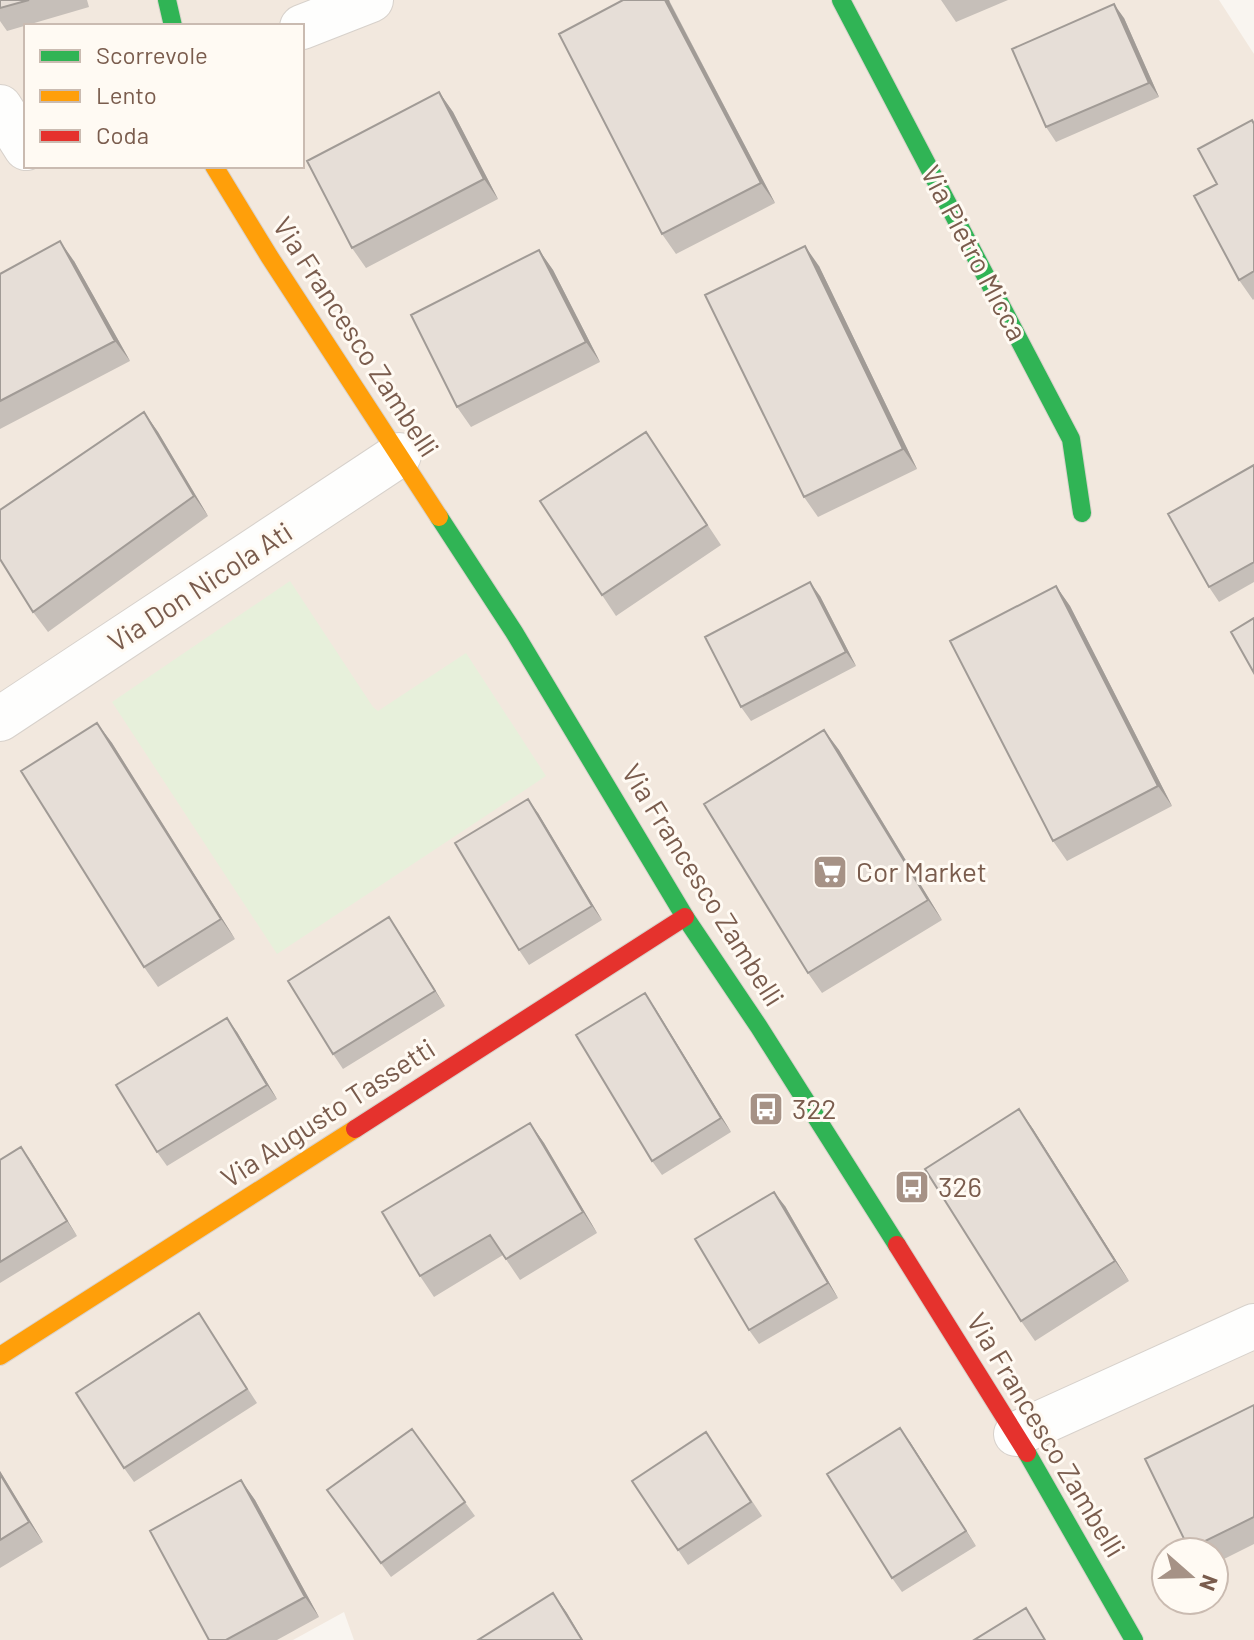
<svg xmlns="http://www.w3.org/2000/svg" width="1254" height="1640" font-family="Barlow,sans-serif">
<rect width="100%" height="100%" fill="#f9f5f0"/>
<!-- residential -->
<path fill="#f2e8de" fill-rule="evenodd" d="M 0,0 L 1219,0 L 1254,54 L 1254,1640 L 354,1640 L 344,1612 L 293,1640 L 0,1640 ZM 26,26 L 302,26 L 302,166 L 26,166 ZM 1166,1552 L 1214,1552 L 1214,1600 L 1166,1600 Z"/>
<!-- green -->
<path fill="#e7f0db" d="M 290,581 L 373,707 L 378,711 L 466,653 L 546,776 L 277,954 L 112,702 Z"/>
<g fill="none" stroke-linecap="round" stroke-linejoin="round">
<!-- street casing -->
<g stroke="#d7d1cb" stroke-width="46">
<path id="street" d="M 302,27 L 371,0
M 0,107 L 26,148
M 0,719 L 399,455
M 1016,1434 L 1254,1326"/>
</g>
<!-- fast casing -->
<g stroke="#d9d2cb" stroke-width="20">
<path id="fast" d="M 167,0 L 173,26
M 841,0 L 1071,439 L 1082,513
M 439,517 L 514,632 L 685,917 L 759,1027 L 897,1245
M 1027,1453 L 1134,1640"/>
</g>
<!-- slow casing -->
<g stroke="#d9d2cb" stroke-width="20">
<path id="slow" d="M 214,166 L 269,256 L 439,517
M 0,1356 L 355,1129"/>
</g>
<!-- jam casing -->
<g stroke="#d9d2cb" stroke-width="20">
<path id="jam" d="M 355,1129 L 685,917
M 897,1245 L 1027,1453"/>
</g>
<!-- street -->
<use href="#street" stroke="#fefefd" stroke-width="44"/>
<!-- fast -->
<use href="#fast" stroke="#30b455" stroke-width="18"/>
<!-- slow -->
<use href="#slow" stroke="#ff9f0a" stroke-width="18"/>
<!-- jam -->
<use href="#jam" stroke="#e5322d" stroke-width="18"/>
</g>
<!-- wall -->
<path fill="#c6bfb9" d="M 0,0 L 87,0 L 89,7 L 7,31 L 0,21 Z
M 623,0 L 669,0 L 775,203 L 676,254 L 662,234 Z
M 941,0 L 1008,0 L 956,22 Z
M 1124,18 L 1159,97 L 1056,142 L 1046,127 Z
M 439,92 L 453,112 L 498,199 L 366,268 L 352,248 Z
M 1254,123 L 1254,299 L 1253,300 L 1239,280 L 1217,184 Z
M 539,250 L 553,270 L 600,362 L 471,427 L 457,407 Z
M 74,261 L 130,361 L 0,429 L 0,274 Z
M 819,266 L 917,469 L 818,517 L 804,497 Z
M 144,412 L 158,432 L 208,516 L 48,632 L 33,612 Z
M 646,432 L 721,545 L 616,616 L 602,595 Z
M 1254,465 L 1254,582 L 1219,602 L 1209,587 Z
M 1056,586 L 1070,606 L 1172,806 L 1067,861 L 1053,841 Z
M 820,596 L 856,666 L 751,721 L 741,707 Z
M 97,723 L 112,743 L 235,939 L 158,987 L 144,967 Z
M 824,730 L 839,750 L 942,920 L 822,993 L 808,973 Z
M 538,813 L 602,920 L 529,965 L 519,950 Z
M 399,932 L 445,1006 L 343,1069 L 333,1054 Z
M 655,1008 L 731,1132 L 662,1175 L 652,1161 Z
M 237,1032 L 277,1099 L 167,1166 L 157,1152 Z
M 1019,1109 L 1033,1129 L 1129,1281 L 1035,1341 L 1021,1321 Z
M 530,1123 L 544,1143 L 597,1233 L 520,1280 L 503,1255 L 434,1297 L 420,1276 Z
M 21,1147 L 77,1236 L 0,1283 L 0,1160 Z
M 785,1206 L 838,1298 L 759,1344 L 749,1330 Z
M 199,1313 L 257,1403 L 134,1482 L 124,1468 Z
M 1254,1405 L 1254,1544 L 1214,1564 L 1214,1552 L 1190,1552 L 1189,1549 Z
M 412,1429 L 475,1516 L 391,1577 L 327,1490 Z
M 706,1432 L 762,1516 L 688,1565 L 678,1550 Z
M 910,1442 L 976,1546 L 902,1592 L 892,1578 Z
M 0,1471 L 43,1542 L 0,1568 Z
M 241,1480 L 255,1500 L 319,1617 L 277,1640 L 209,1640 Z"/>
<!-- shaded-wall -->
<path fill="#a19b96" d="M 665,0 L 669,0 L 670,3 L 775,203 L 761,183 Z
M 1114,4 L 1124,18 L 1159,97 L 1149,83 Z
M 439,92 L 453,112 L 498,199 L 484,179 Z
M 60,241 L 74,261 L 130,361 L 115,341 Z
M 805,246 L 819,266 L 917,469 L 903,449 Z
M 539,250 L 553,270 L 600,362 L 586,342 Z
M 144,412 L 158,432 L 208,516 L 194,496 Z
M 810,582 L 820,596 L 856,666 L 846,652 Z
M 1056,586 L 1070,606 L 1172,806 L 1158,786 Z
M 97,723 L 112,743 L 235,939 L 221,919 Z
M 824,730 L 839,750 L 942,920 L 928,900 Z
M 528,799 L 538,813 L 602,920 L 592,906 Z
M 389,917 L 399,932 L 445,1006 L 435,991 Z
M 645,993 L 655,1008 L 731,1132 L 721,1118 Z
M 227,1018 L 237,1032 L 277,1099 L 267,1085 Z
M 1019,1109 L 1033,1129 L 1129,1281 L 1115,1261 Z
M 530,1123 L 544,1143 L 597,1233 L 583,1212 Z
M 21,1147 L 31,1161 L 77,1236 L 67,1221 Z
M 774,1192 L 785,1206 L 838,1298 L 828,1283 Z
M 900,1428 L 910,1442 L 976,1546 L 966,1531 Z
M 0,1471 L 43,1542 L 29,1522 L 0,1474 Z
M 241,1480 L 255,1500 L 319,1617 L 305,1597 Z
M 553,1593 L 567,1613 L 583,1640 L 582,1640 Z"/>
<!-- building -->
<path fill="#e6ded7" stroke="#a19b96" stroke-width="2" d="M 0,0 L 29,0 L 0,8 Z
M 623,0 L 665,0 L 761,183 L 662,234 L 559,34 Z
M 1114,4 L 1149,83 L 1046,127 L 1012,49 Z
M 439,92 L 484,179 L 352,248 L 307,161 Z
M 1252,120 L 1254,124 L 1254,271 L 1239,280 L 1194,196 L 1217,184 L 1198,149 Z
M 60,241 L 115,341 L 0,401 L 0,274 Z
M 805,246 L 903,449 L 804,497 L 705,295 Z
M 539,250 L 586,342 L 457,407 L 411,315 Z
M 144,412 L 194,496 L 33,612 L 0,559 L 0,510 Z
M 646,432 L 707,525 L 602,595 L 540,501 Z
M 1254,465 L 1254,562 L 1209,587 L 1168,514 Z
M 810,582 L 846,652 L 741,707 L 705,637 Z
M 1056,586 L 1158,786 L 1053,841 L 950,641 Z
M 1254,618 L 1254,673 L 1231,632 Z
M 97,723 L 221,919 L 144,967 L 21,771 Z
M 824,730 L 928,900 L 808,973 L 704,804 Z
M 528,799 L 592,906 L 519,950 L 455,843 Z
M 389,917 L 435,991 L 333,1054 L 288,981 Z
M 645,993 L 721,1118 L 652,1161 L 576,1035 Z
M 227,1018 L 267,1085 L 157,1152 L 116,1085 Z
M 1019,1109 L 1115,1261 L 1021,1321 L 925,1169 Z
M 530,1123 L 583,1212 L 506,1259 L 490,1235 L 420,1276 L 382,1212 Z
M 21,1147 L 67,1221 L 0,1262 L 0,1160 Z
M 774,1192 L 828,1283 L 749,1330 L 695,1239 Z
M 199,1313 L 247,1389 L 124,1468 L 76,1393 Z
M 1254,1405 L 1254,1517 L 1189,1549 L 1145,1459 Z
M 900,1428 L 966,1531 L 892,1578 L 827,1474 Z
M 412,1429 L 465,1502 L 381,1563 L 327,1490 Z
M 706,1432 L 751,1502 L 678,1550 L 632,1481 Z
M 0,1474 L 29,1522 L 0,1540 Z
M 241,1480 L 305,1597 L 226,1640 L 209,1640 L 150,1531 Z
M 553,1593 L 582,1640 L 478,1640 Z
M 1026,1608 L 1045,1640 L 974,1640 Z"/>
<!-- icons -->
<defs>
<g id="supermarket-square" transform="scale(1.8)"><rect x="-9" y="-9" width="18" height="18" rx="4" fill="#a69286" stroke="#fffaf3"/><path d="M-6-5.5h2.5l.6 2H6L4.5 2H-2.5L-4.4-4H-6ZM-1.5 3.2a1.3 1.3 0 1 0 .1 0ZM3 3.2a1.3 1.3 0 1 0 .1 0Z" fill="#fff"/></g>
<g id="bus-square" transform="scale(1.8)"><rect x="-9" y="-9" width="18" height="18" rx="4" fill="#a69286" stroke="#fffaf3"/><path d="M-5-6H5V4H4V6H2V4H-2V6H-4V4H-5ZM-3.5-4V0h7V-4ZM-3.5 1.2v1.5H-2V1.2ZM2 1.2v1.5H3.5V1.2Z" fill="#fff"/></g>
</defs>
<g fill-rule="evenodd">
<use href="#supermarket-square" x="830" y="872"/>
<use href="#bus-square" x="766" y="1109"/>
<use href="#bus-square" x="912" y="1187"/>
</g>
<g text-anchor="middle" stroke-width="6" stroke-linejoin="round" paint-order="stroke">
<!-- street labels -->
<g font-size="28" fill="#7a5c4d" stroke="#fffaf3">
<text transform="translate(974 253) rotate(62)" y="10">Via Pietro Micca</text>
<text transform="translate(356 337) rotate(57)" y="10">Via Francesco Zambelli</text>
<text transform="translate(200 587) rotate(-33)" y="10">Via Don Nicola Ati</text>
<text transform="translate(703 885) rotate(58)" y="10">Via Francesco Zambelli</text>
<text transform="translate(328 1113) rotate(-33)" y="10">Via Augusto Tassetti</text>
<text transform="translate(1046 1435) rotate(59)" y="10">Via Francesco Zambelli</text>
</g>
<!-- poi labels -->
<g font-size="28" fill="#7a5c4d" stroke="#fffaf3" text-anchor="start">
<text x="856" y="882">Cor Market</text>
<text x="792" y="1119">322</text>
<text x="938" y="1197">326</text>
</g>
</g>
<!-- legend -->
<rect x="24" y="24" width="280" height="144" fill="#fffaf3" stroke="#cabbb1" stroke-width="2"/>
<rect x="40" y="50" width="40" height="12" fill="#30b455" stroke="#cabbb1" stroke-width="2"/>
<text x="96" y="64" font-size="24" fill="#7a5c4d">Scorrevole</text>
<rect x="40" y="90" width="40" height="12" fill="#ff9f0a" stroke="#cabbb1" stroke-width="2"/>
<text x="96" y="104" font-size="24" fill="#7a5c4d">Lento</text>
<rect x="40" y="130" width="40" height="12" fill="#e5322d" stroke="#cabbb1" stroke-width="2"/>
<text x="96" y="144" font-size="24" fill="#7a5c4d">Coda</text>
<!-- north arrow -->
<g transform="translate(1190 1576) rotate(110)"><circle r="38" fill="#fffaf3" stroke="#cabbb1" stroke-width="2"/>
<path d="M0-6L14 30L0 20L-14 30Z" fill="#a69286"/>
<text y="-12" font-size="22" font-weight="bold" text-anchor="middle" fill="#7a5c4d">N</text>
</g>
</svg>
